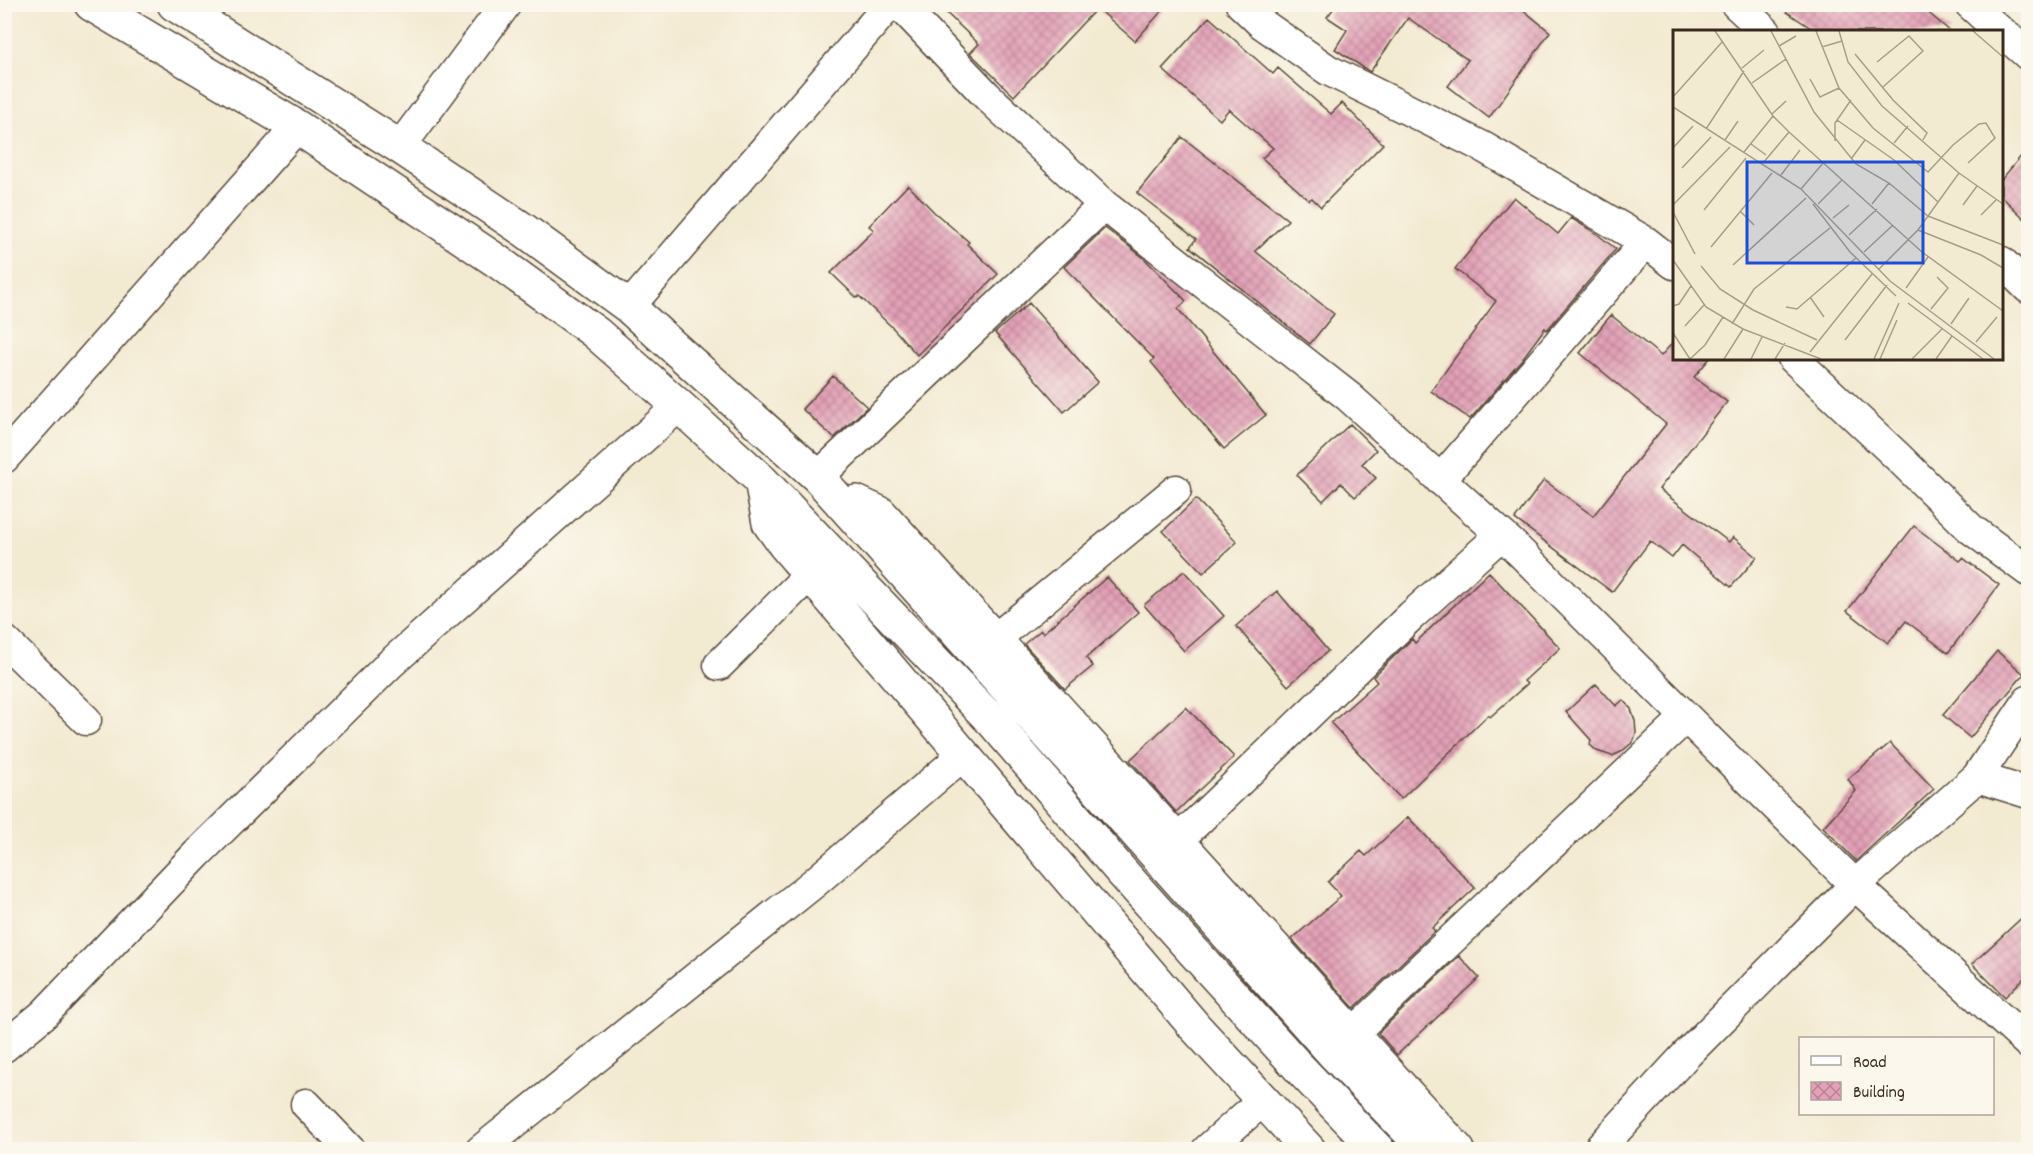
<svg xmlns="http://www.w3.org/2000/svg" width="2033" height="1154" font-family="Dekko,sans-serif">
<defs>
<pattern id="building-cross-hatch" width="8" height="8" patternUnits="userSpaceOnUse" patternTransform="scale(1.5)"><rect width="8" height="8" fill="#e3a0b7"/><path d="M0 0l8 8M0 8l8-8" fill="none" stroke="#b98394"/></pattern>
</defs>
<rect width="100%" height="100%" fill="#fbf7ec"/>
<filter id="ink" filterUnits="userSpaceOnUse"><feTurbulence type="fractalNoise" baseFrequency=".0167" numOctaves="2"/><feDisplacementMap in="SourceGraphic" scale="12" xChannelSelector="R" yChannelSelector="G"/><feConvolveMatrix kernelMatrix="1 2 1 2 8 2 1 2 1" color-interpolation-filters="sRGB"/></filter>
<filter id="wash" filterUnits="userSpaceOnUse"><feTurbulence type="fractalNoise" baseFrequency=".008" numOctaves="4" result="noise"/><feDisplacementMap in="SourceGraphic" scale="24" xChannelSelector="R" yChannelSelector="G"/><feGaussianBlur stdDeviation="1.35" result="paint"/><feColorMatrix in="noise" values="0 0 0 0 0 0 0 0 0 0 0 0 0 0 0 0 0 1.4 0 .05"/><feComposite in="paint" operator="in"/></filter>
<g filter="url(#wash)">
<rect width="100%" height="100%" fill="#f3ead2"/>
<g id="blocks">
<!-- building -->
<path fill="url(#building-cross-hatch)" d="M 937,4 L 1168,4 L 1135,41 L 1097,8 L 1014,96 L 970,53 L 979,44 Z
M 1337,4 L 1516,4 L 1550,32 L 1489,118 L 1448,86 L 1468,60 L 1408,18 L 1370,72 L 1335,49 L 1347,30 L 1327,17 Z
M 1775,4 L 1918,4 L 1951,32 L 1817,32 Z
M 1209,17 L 1273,74 L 1278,68 L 1331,114 L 1342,103 L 1383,144 L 1321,207 L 1312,198 L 1309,200 L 1262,158 L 1273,148 L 1229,109 L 1220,120 L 1162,69 Z
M 1182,137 L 1288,220 L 1255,251 L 1334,314 L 1310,344 L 1190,247 L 1196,239 L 1137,193 Z
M 2028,148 L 2028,222 L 2001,196 L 2001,180 Z
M 908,185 L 934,212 L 969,242 L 967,244 L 998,274 L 917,355 L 893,328 L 859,296 L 857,298 L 831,273 L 874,230 L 869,226 Z
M 1514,197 L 1558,234 L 1571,218 L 1597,234 L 1616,249 L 1547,330 L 1545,328 L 1522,359 L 1470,419 L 1431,391 L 1496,301 L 1455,269 Z
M 1105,228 L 1144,258 L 1186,301 L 1178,309 L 1266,415 L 1224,449 L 1151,362 L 1154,359 L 1064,267 Z
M 1029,303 L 1098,382 L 1064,412 L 995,333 Z
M 1611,315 L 1661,356 L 1674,341 L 1674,358 L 1710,358 L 1694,377 L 1727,402 L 1659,489 L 1729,542 L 1733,537 L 1757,557 L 1731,587 L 1682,545 L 1672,558 L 1650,541 L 1612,592 L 1515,519 L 1544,480 L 1593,516 L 1666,424 L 1580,353 Z
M 833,376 L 867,407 L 834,438 L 802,409 Z
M 1350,424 L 1376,450 L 1362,464 L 1376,478 L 1355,497 L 1341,483 L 1323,501 L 1297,475 Z
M 1196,499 L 1237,542 L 1203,573 L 1163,531 Z
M 1914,526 L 1960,561 L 1963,558 L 1999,585 L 1948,653 L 1906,621 L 1888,643 L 1847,611 Z
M 1184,571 L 1224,616 L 1184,651 L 1144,605 Z
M 1489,572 L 1560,648 L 1524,681 L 1527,684 L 1490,717 L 1488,715 L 1401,799 L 1331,723 L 1377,682 L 1373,677 L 1412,639 L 1415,643 Z
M 1107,577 L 1138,612 L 1086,658 L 1093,666 L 1065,689 L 1024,644 L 1041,630 L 1043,633 Z
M 1277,591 L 1328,651 L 1288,686 L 1236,626 Z
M 1997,651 L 2024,674 L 1970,738 L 1943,715 Z
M 1596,684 L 1616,706 L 1623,700 L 1631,709 L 1635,721 L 1636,733 L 1633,742 L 1621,752 L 1612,756 L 1597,751 L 1590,745 L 1591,740 L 1566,712 Z
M 1186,707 L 1234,757 L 1176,812 L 1130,760 Z
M 1890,743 L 1934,789 L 1856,861 L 1823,827 L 1856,791 L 1848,779 Z
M 1408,817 L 1475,888 L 1432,928 L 1435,931 L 1354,1008 L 1292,939 L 1341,896 L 1328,882 L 1361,851 L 1366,856 Z
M 2028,912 L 2028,974 L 2005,997 L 1972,964 Z
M 1459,956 L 1479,978 L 1397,1055 L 1378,1033 Z"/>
</g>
</g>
<g filter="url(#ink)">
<use href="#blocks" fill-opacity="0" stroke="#574739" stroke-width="1.5"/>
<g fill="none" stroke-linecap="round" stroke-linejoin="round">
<!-- minor casing -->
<g stroke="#574739" stroke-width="33">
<path id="minor" d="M 899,4 L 987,96 L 1104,205 L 1349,397 L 1513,545 L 1855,885 L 2028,1043
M 1241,4 L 1261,23 L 1328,70 L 1483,147 L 1646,242 L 1674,264
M 1736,4 L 1766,32
M 1970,4 L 2001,32
M 2002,32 L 2028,55
M 400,147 L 506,4
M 2002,262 L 2028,288
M 629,307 L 890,4
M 1793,358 L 1898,457 L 1971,529 L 2028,571
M 4,458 L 297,127
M 818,477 L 1104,205
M 1440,480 L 1646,242
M 995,639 L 1176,490
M 4,640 L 86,720
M 719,665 L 810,574
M 1977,777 L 2028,701
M 1178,840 L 1411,616 L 1501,535
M 1353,1033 L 1685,718
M 4,1047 L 44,1014 L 197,854 L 390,664 L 679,406
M 306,1104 L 350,1150
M 481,1150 L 814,883 L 963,755
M 1207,1150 L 1263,1100
M 1598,1150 L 1686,1055 L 1855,885 L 1977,777 L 2028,793"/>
</g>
<!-- secondary casing -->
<g stroke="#574739" stroke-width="36">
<path id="secondary" d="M 91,4 L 297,127 L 497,261 L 596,333 L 679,406 L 761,480 L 994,723 L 1121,871 L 1211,971 L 1303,1072 L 1378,1150
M 174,4 L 400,147 L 524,230 L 629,307 L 818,477 L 1333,1053 L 1427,1150
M 761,480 L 769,523 L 784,544 L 1196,1028 L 1309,1150
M 856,502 L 880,513 L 1458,1150"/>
</g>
<!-- minor -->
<use href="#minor" stroke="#fff" stroke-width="30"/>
<!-- secondary -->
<use href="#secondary" stroke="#fff" stroke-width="33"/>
</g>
</g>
<!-- overview -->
<g transform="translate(1673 30)">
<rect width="330" height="330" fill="#f3ead2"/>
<path fill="none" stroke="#a99d8a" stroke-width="1.5" d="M 42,1 L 100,86 L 116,102 L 249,222 L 330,281M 98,1 L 141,82 L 183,134 L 216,153 L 255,186 L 330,215M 143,1 L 166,58 L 200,98 L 255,142 L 280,115 L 306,94 L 313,93 L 322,108 L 295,133M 166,1 L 175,32 L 209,76 L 286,143 L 330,174M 300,1 L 330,27M 106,16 L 123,6M 149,17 L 169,11M 182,24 L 220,70 L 254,103 L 250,110M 204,32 L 236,6 L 250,21 L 210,57M 69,38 L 91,20M 137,49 L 147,67 L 166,58M 79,53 L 113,29M 0,67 L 50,11M 0,77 L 128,159 L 217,251 L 321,329M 99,84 L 113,71M 164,90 L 221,130 L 265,172M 33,99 L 71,41M 52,110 L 65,91M 162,111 L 162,93 L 178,70M 221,113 L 235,96M 78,114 L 93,125M 0,118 L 20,96M 71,122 L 100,86M 178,129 L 192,110M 90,133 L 116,102M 9,138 L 38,107M 108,145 L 127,120M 128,159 L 151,132M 140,174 L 177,222 L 223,266M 145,174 L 169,150M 199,174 L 216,153M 0,175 L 57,117M 290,175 L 304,156M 31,180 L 73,128M 67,181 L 81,195M 0,182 L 22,224M 308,185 L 323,170M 160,188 L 176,175M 245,200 L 286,143M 176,205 L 204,179M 38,217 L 99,143M 191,222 L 220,195M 0,230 L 33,277 L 70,299 L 148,329M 60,235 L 133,168M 28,236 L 47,259 L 80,280 L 144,310M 206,239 L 245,200 L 308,225 L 330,238M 233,258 L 255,227M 137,267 L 151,287M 235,273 L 310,329M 0,276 L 6,274 L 18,256M 113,277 L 124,279 L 183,228M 258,279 L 275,258 L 264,247M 59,294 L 81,259 L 157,198M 278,294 L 296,268M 12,296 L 31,275M 0,303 L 17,329M 172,310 L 214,255M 303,312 L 324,287M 137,322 L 199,244M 17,329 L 32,315 L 50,287M 51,329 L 70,299M 78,329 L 89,307M 102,329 L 112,313M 201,329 L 226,273M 207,329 L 224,290M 239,329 L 269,299M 263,329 L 279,306"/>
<path fill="#1d4ed8" fill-opacity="0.15" stroke="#1d4ed8" stroke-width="3" d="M 74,132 L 250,132 L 250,233 L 74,233 Z"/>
<rect width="330" height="330" fill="none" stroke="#3b2a1e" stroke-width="3"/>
</g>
<!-- margin -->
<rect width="2033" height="1154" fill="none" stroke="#fbf7ec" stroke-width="24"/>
<!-- legend -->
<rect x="1799" y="1037" width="195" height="78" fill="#fbf7ec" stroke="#aea59a" stroke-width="1.5"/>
<rect x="1811" y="1056" width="30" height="9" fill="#ffffff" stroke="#aea59a" stroke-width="1.5"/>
<text x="1853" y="1067" font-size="18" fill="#3b2a1e">Road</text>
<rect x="1811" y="1082" width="30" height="18" fill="url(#building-cross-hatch)" stroke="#aea59a" stroke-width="1.5"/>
<text x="1853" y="1097" font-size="18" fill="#3b2a1e">Building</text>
</svg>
